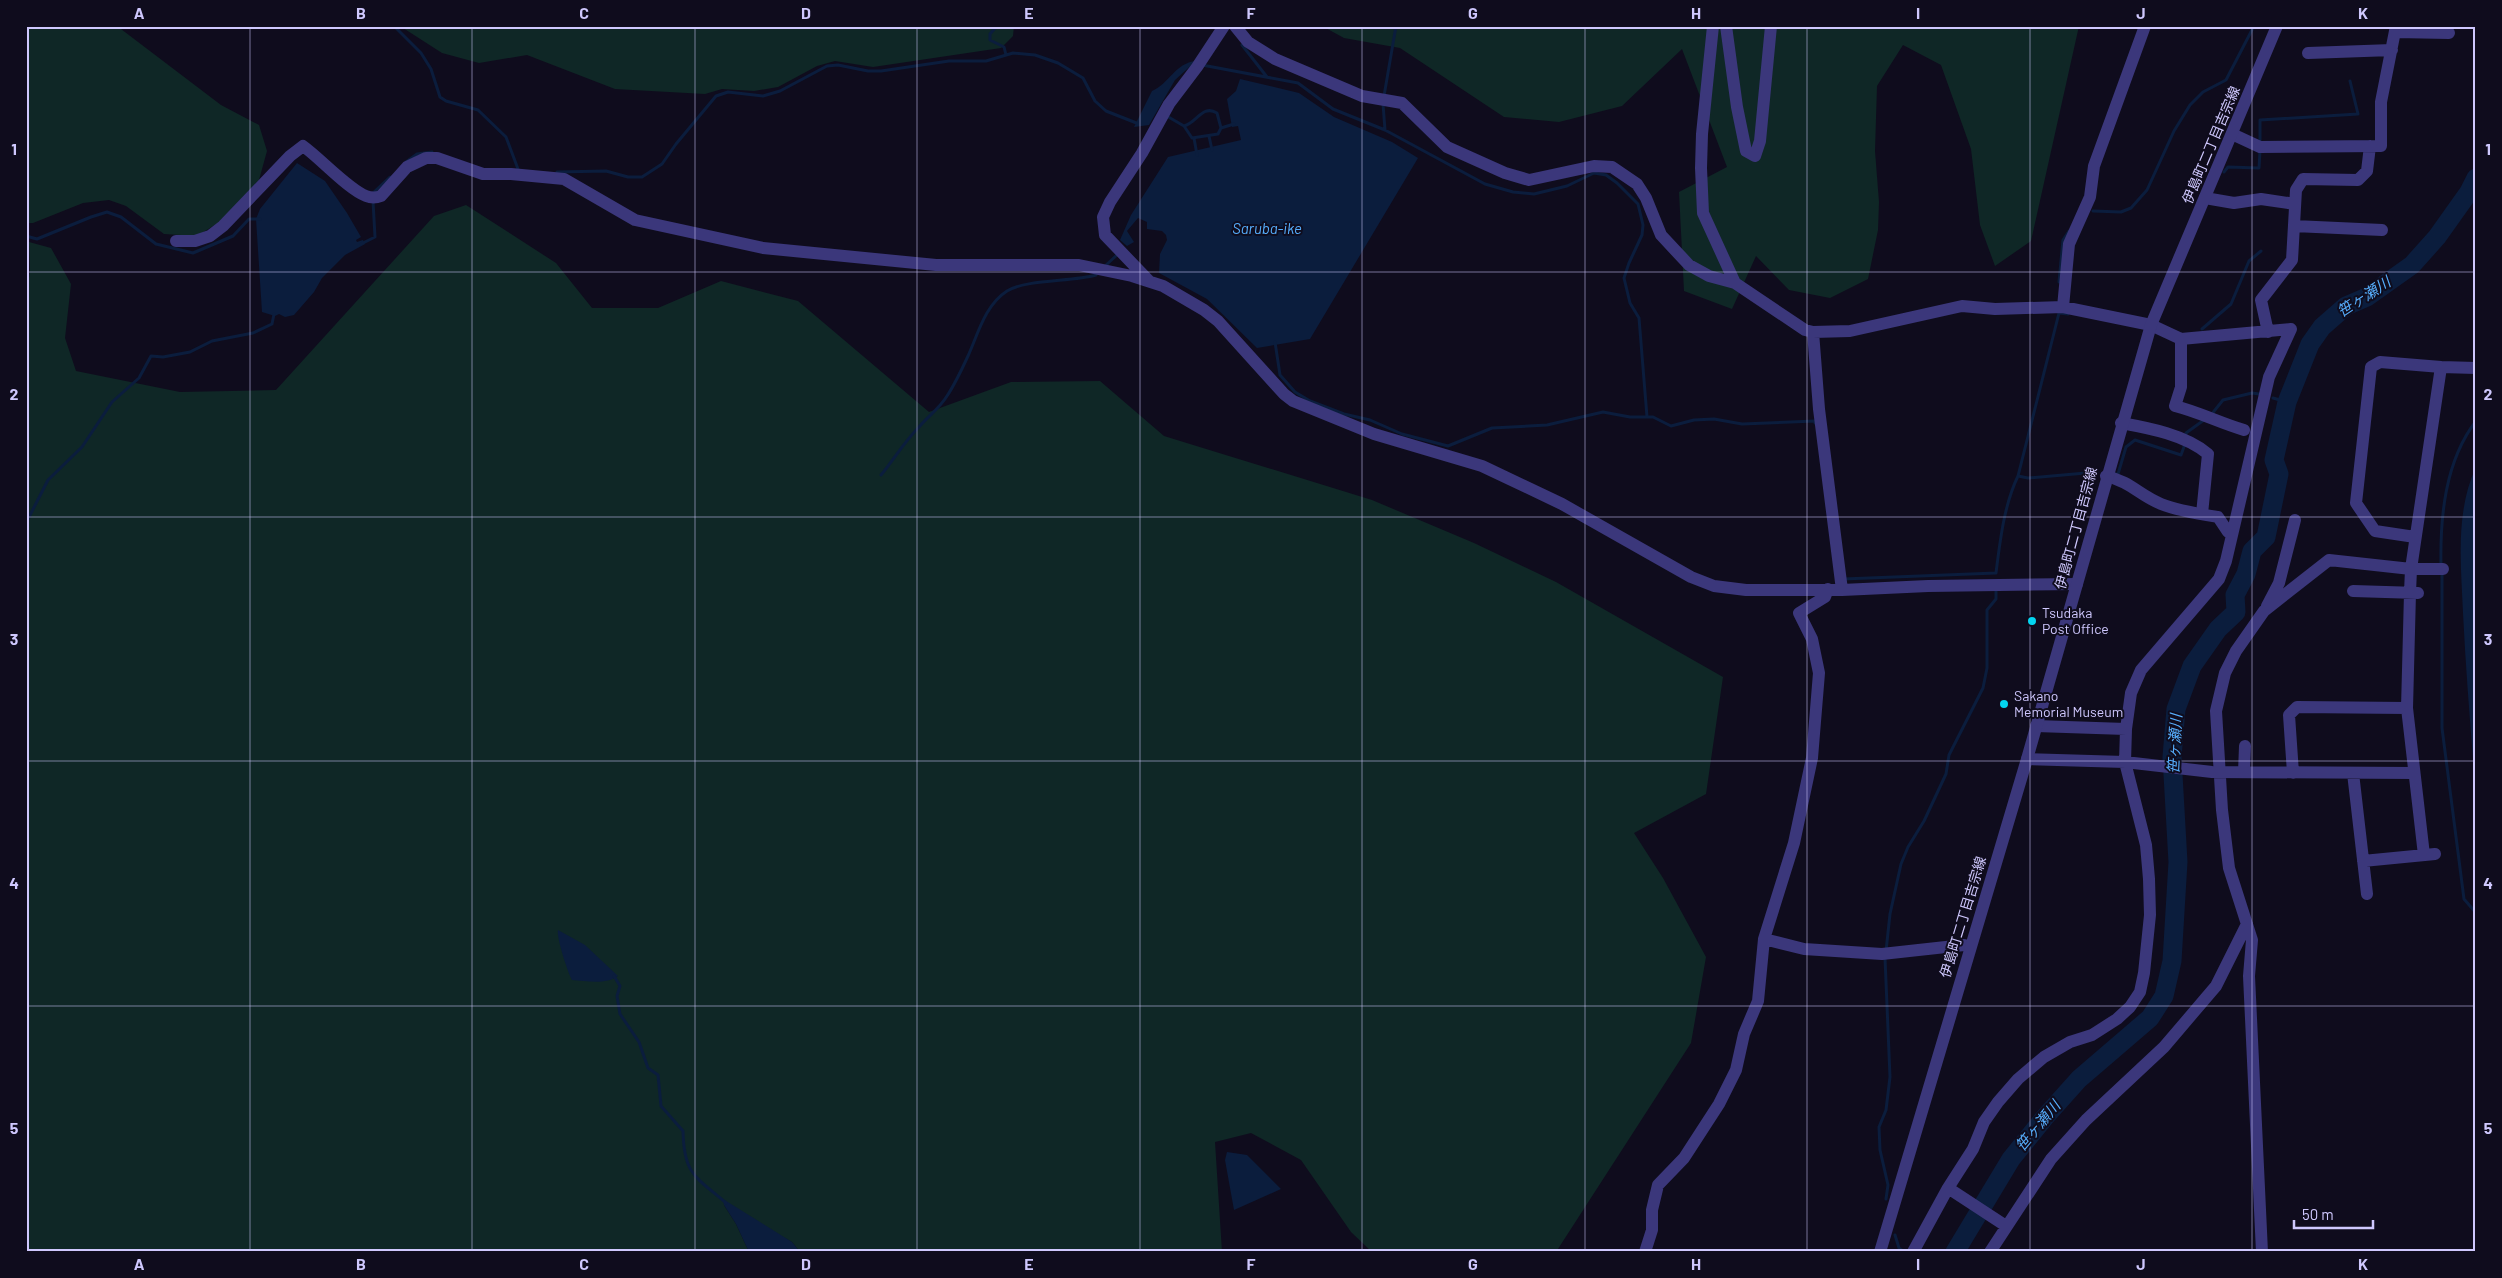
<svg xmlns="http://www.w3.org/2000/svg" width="2502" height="1278" font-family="Barlow,'Noto Sans JP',sans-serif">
<rect width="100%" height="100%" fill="#0f0c1d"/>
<!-- green -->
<path fill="#0f2726" d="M 26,26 L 117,26 L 221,105 L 259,125 L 267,151 L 259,180 L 218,223 L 197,236 L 164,234 L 126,206 L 109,200 L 83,203 L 33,223 L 26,223 Z
M 400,26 L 1014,26 L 1013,36 L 1001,48 L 873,67 L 835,61 L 817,66 L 778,87 L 754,91 L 722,89 L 705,94 L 615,89 L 527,55 L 479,63 L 442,53 Z
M 1322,26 L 2079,26 L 2031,241 L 1995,266 L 1980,225 L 1971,149 L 1941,65 L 1903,45 L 1877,86 L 1875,151 L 1879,202 L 1878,230 L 1868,279 L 1830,298 L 1789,290 L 1756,256 L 1732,309 L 1684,291 L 1679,192 L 1727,167 L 1682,49 L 1622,106 L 1559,122 L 1504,117 L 1400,48 L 1344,38 Z
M 466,205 L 556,263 L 592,308 L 658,308 L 721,281 L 798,301 L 929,412 L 1011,382 L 1100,381 L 1164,436 L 1372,500 L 1474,543 L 1556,582 L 1723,677 L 1706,794 L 1634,833 L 1663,878 L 1706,957 L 1691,1043 L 1556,1252 L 1372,1252 L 1351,1232 L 1301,1160 L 1251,1133 L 1215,1142 L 1222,1252 L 800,1252 L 792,1242 L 724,1205 L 736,1224 L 749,1252 L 26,1252 L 26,307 L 30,269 L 29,242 L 51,248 L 71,284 L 65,338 L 76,371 L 180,392 L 276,390 L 434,216 Z"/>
<!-- water -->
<path fill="#0b1d3d" d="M 1196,61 L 1175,80 L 1149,125 L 1134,127 L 1152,91 C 1169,84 1175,63 1196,61 Z
M 1240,79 L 1299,93 L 1334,117 L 1392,142 L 1418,158 L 1310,339 L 1257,348 L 1207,299 L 1159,273 L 1160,254 L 1167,240 L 1166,235 L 1162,231 L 1147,229 L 1147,222 L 1138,218 L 1127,231 L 1134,242 L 1127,246 L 1120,240 L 1131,215 L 1168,157 L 1241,140 L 1238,126 L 1232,127 L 1227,99 L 1236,91 Z
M 297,163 L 325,181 L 347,213 L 361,237 L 356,240 L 357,242 L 363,240 L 365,244 L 345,255 L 322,278 L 314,292 L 294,315 L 285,317 L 279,314 L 275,316 L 262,312 L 256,219 L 260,209 Z
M 2476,467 L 2476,795 C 2471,734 2466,674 2463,613 C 2461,564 2455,512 2476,467 Z
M 558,930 L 585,945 L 618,976 C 607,985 585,981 572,980 C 568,973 556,936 558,930 Z
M 1227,1152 L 1247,1155 L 1281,1189 L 1234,1210 L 1225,1160 Z
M 723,1199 L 792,1242 L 800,1252 L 749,1252 L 736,1224 L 724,1205 Z"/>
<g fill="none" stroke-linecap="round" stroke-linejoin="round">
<!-- stream -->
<path stroke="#0b1d3d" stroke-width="3" d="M 394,26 L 421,53 L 431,69 L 440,97 L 446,101 L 478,110 L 506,137 L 518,169
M 997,26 L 990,34 L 990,40 L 1004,47 L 1006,55
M 1242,45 L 1267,77
M 1202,65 L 1298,83 L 1333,109 L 1385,130 L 1485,184 L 1513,192 L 1534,194 L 1567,186 L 1594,173 L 1606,175 L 1617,183 L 1638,204 L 1643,225 L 1642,235 L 1629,263 L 1624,278 L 1630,303 L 1639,318 L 1647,417
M 1384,96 L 1396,26
M 1383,104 L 1385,130
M 1165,115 L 1184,126 L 1192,138 L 1218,134 L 1221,128 L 1234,124
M 1184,126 C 1197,123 1202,104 1217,113 L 1221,128
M 1209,136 L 1212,150
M 1194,138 L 1197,155
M 2260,140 L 2260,120 L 2358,114 L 2350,81
M 406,162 L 417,154 L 432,152
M 557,172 L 606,171 L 628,177 L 642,177 L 662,164 L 676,144 L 716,96 L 728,92 L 763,96 L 780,91 L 827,66 L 838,65 L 868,71 L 881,71 L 949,61 L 986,61 L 1013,53 L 1035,55 L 1058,63 L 1083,78 L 1095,101 L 1106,111 L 1139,124
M 2224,172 L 2228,167 L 2259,168 L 2260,151
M 373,193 L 390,177
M 2093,211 L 2121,212 L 2131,208 L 2147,190 L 2174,131 L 2190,105 L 2203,92 L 2226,80 L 2254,26
M 26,236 L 37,239 L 91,217 L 107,212 L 121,217 L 156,244 L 193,253 L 233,236 L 249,219 L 260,219
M 361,244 L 375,237 L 373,201
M 1105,266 L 1117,255
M 2059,282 L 2063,240 L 2069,231
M 2202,329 L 2231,304 L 2249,261 L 2261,251
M 1275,342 L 1280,375 L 1295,392 L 1310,401 L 1344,414 L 1370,420 L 1402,434 L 1448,446 L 1492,428 L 1547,425 L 1603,412 L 1630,417 L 1653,417 L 1671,426 L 1694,420 L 1714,419 L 1742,424 L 1815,421 L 1815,423
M 2273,398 L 2287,402
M 2211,415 L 2223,400 L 2252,393 L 2259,394
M 2186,437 L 2186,433 L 2204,420
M 2115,474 L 2118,474 L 2126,447 L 2135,440 L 2181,455 L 2185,444
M 881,475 C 894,459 905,441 919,427 C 928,416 939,409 947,396 C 955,384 962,369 968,356 C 978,334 985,305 1007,291 C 1027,279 1072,282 1096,275
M 2018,476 L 2059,313 L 2068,314
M 26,523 L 48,480 L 82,447 L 112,402 L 139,378 L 151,356 L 163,357 L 190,352 L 212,341 L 253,333 L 272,324 L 274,314
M 2441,566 C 2440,517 2445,461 2476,421
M 2442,572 L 2442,728 L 2464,899 L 2476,913
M 1843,579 L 1996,573 C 2000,541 2004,505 2018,476 L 2028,478 L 2097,472
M 1886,951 L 1890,914 L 1901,864 L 1908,847 L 1924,821 L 1946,774 L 1949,755 L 1983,688 L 1987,668 L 1987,610 L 1996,599 L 1996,587
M 1885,958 L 1890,1077 L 1886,1110 L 1879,1127 L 1880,1150 L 1888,1185 L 1886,1199
M 614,976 L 620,986 L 617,996 L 620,1014 L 639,1042 L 648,1068 L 658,1075 L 661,1106 L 683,1131 C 684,1175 695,1176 726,1203
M 1895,1235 L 1899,1248 L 1903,1251"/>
<!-- river -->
<path stroke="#0b1d3d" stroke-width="19" d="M 1955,1252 L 2011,1159 L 2045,1117 L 2079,1079 L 2150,1018 L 2164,996 L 2172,961 L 2178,862 L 2172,757 L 2176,709 L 2192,666 L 2218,629 L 2236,612 L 2235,595 L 2246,574 L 2252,551 L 2266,537 L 2279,474 L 2274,460 L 2287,402 L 2310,344 L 2322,327 L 2346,306 L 2367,297 L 2412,265 L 2437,237 L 2469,192 L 2476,178"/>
<!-- minor -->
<path stroke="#3b377b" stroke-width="12" d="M 1235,26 L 1248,42 L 1275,59 L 1362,96 L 1402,103 L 1447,147 L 1505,173 L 1529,180 L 1594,166 L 1612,167 L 1637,184 L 1646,198 L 1661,235 L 1689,265 L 1709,276 L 1735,283 L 1805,330 L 1813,332 L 1850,331 L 1962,306 L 1995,309 L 2063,307 L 2151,325 L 2181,339 L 2291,329 L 2269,377 L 2226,561 L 2219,579 L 2141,670 L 2131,693 L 2126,729 L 2125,762 L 2146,845 L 2149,879 L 2150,915 L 2144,973 L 2140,992 L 2130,1007 L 2117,1019 L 2092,1035 L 2070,1042 L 2044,1057 L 2018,1079 L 1998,1102 L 1984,1122 L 1973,1149 L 1948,1188 L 1913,1252
M 1713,26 L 1702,134 L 1701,168 L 1703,213 L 1735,283
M 1726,26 L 1737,107 L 1746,151 L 1755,156 L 1760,141 L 1771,26
M 2396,32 L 2449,33
M 2308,53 L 2392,50
M 2232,134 L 2260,147 L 2381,146 L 2381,102 L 2396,26
M 2205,198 L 2234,203 L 2261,199 L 2295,204
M 2294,226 L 2382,230
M 176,241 L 195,241 L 210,236 L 223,226 L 290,156 L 303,146 C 321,159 348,189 366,196 C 371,198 376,198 381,196 L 407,167 L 426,158 L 437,158 L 483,174 L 511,174 L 564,179 L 635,220 L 763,248 L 936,265 L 1079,265 L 1132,276 L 1163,286 L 1204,310 L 1218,321 L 1284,394 L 1293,401 L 1374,434 L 1482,466 L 1562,504 L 1691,577 L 1714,586 L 1746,590 L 1842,590 L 1928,586 L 2077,584
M 1149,281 L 1105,235 L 1103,217 L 1110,202 L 1142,153 L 1169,104 L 1197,67 L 1224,26
M 2063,307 L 2069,244 L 2090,197 L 2094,166 L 2145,26
M 1813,332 L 1819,409 L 1842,590
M 2268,332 L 2261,300 L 2292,260 L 2296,190 L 2303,179 L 2358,180 L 2367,171 L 2370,146
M 2181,339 L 2181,387 L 2175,406 C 2199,412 2220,423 2244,430
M 2121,423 C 2149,428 2186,435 2208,454 L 2202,514
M 2106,476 C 2131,482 2139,495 2161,504 C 2179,511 2199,514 2218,517 L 2228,532 L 2232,533
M 2415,537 L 2375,531 L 2356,503 L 2371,367 L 2380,362 L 2441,367
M 2353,591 L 2418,593
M 2267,606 L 2279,583 L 2295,520
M 2036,726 L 2126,729
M 2027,759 L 2125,762 L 2212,772 L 2414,773
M 2244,772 L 2245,746
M 2293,773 L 2289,715 L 2297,707 L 2407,708
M 2353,773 L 2367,894
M 2424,855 L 2407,708 L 2410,593 L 2411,569 L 2441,367 L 2476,368
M 2363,861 L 2435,854
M 1764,939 L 1804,949 L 1882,954 L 1964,945 L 1970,947
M 1948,1188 L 2006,1226
M 1645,1252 L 1652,1230 L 1652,1210 L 1658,1185 L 1684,1158 L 1719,1104 L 1736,1070 L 1744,1034 L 1758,1001 L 1764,939 L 1794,843 L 1812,758 L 1819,673 L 1812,639 L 1799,613 L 1825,597 L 1828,589
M 1990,1252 L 2051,1159 L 2086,1120 L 2164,1047 L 2216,986 L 2247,924
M 2262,1252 L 2249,976 L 2252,940 L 2229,868 L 2222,810 L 2216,711 L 2225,673 L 2236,651 L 2264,611 L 2329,560 L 2411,569 L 2443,569"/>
<!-- tertiary -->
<path stroke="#3b377b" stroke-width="12" d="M 1880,1252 L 2027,759 L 2151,325 L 2277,26"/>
</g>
<!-- grid -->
<path fill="none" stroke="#cfc8fe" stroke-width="1" stroke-opacity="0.55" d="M 250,26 L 250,1252M 472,26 L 472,1252M 695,26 L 695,1252M 917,26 L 917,1252M 1140,26 L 1140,1252M 1362,26 L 1362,1252M 1585,26 L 1585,1252M 1807,26 L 1807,1252M 2030,26 L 2030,1252M 2252,26 L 2252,1252M 26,272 L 2476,272M 26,517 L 2476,517M 26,761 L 2476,761M 26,1006 L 2476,1006"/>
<!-- markers -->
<g fill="#03d5f0" stroke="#0f0c1d" stroke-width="2">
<circle cx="2032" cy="621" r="5"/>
<circle cx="2004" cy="704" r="5"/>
</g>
<g text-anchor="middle" stroke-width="4" stroke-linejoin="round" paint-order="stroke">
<!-- street labels -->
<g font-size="14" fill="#cfc8fe" stroke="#0f0c1d">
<text transform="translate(2211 145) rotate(-67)" y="5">伊島町二丁目吉宗線</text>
<text transform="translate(2076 528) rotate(-75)" y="5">伊島町二丁目吉宗線</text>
<text transform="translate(1963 917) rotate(-73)" y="5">伊島町二丁目吉宗線</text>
</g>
<!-- poi labels -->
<g font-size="14" fill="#cfc8fe" stroke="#0f0c1d" text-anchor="start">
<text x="2042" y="618">Tsudaka<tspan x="2042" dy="16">Post Office</tspan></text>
<text x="2014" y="701">Sakano<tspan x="2014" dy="16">Memorial Museum</tspan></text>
</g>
<!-- water labels -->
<g font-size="15" font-style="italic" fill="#57aefd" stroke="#0f0c1d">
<text x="1267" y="234">Saruba-ike</text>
<text transform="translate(2364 297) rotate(-33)" y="5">笹ヶ瀬川</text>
<text transform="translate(2175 744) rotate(-87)" y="5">笹ヶ瀬川</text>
<text transform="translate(2038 1126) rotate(-50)" y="5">笹ヶ瀬川</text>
</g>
</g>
<!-- border -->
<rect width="2502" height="1278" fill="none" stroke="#0f0c1d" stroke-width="55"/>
<!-- scale -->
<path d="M2294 1220v8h79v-8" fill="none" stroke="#cfc8fe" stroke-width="2.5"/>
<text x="2302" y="1220" font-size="15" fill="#cfc8fe" stroke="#0f0c1d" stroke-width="4" paint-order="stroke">50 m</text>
<rect x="28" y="28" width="2446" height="1222" fill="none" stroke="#cfc8fe" stroke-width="2"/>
<g font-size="16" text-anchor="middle" font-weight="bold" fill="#cfc8fe">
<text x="139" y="19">A</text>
<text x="361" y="19">B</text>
<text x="584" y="19">C</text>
<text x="806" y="19">D</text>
<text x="1029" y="19">E</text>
<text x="1251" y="19">F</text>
<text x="1473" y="19">G</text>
<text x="1696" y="19">H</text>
<text x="1918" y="19">I</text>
<text x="2141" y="19">J</text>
<text x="2363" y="19">K</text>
<text x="14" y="155">1</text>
<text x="2488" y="155">1</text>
<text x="14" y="400">2</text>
<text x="2488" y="400">2</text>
<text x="14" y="645">3</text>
<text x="2488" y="645">3</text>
<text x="14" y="889">4</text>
<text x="2488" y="889">4</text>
<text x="14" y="1134">5</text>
<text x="2488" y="1134">5</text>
<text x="139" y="1270">A</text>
<text x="361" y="1270">B</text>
<text x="584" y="1270">C</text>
<text x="806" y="1270">D</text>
<text x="1029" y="1270">E</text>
<text x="1251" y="1270">F</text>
<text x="1473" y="1270">G</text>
<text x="1696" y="1270">H</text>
<text x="1918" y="1270">I</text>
<text x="2141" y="1270">J</text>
<text x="2363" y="1270">K</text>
</g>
</svg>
